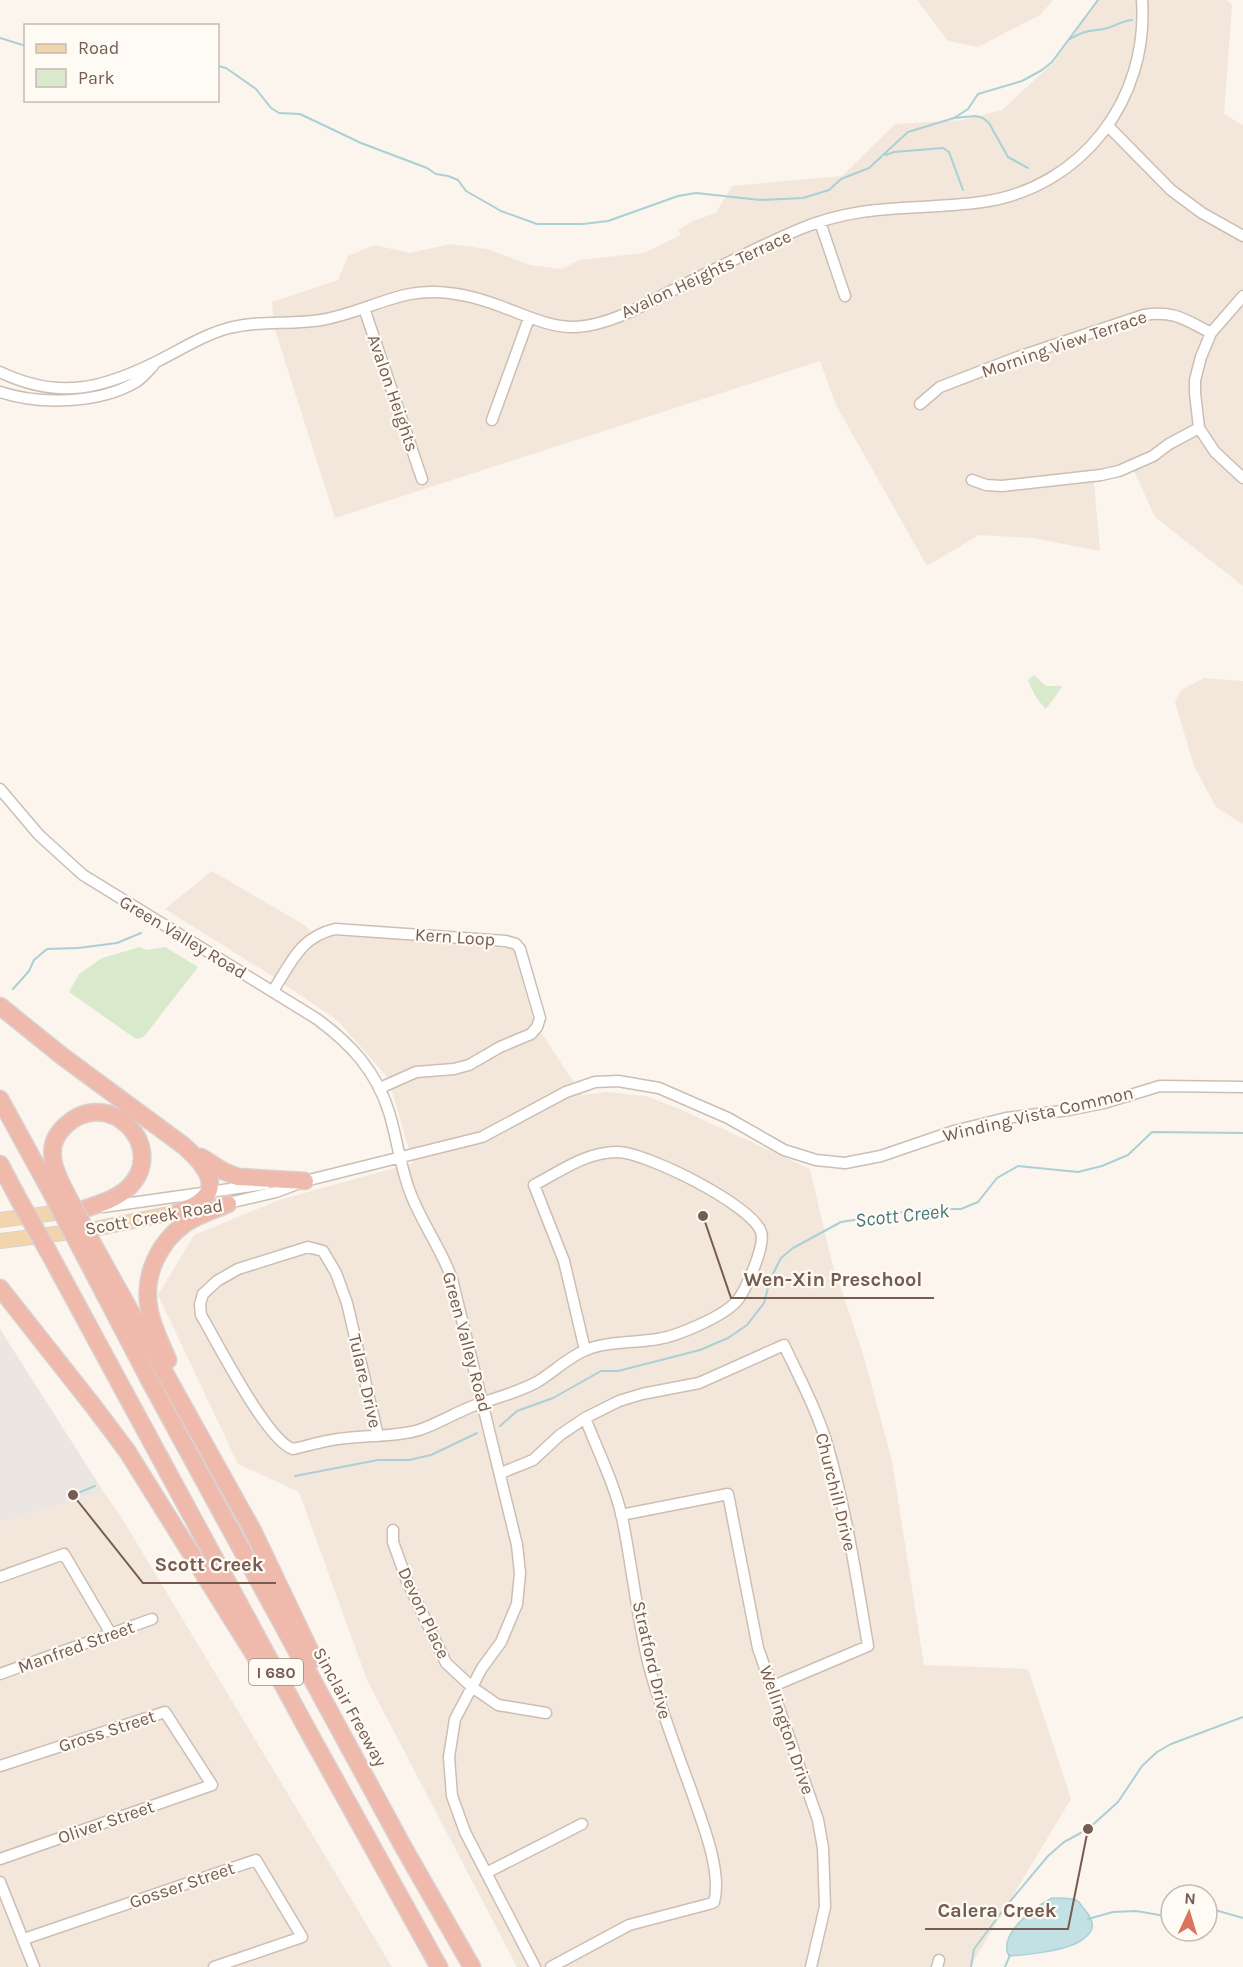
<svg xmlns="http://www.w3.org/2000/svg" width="1243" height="1967" font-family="Karla,sans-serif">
<rect width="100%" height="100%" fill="#fbf5ee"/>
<!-- residential -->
<path fill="#f3e7dc" d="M 917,0 L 1053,0 L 1040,15 L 978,47 L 948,41 Z
M 1097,0 L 1227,0 L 1232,5 L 1224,114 L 1243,125 L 1243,586 L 1155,517 L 1134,471 L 1094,483 L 1100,551 L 1033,538 L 979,535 L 927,566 L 836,405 L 820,361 L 335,518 L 275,330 L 272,302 L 338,280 L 348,256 L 374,245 L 410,253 L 450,244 L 487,249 L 530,265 L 561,269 L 580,260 L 644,253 L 681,235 L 678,230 L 693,221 L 716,213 L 732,186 L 842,176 L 895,124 L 963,120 L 1002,110 L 1053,63 Z
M 1204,678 L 1243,681 L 1243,824 L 1216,807 L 1194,766 L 1175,702 L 1181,690 Z
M 212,871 L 306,926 L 318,941 L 328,937 L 339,935 L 509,948 L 514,951 L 533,1020 L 582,1095 L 607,1092 L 646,1096 L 675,1107 L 810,1169 L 831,1259 L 864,1357 L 892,1461 L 924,1665 L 1028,1669 L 1071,1799 L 970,1967 L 517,1967 L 367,1680 L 299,1492 L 238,1464 L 158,1295 L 194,1235 L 279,1200 L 413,1163 L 388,1078 L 338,1021 L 275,978 L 165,909 Z
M 103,1491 L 120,1515 L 392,1967 L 0,1967 L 0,1523 Z"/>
<!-- industrial -->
<path fill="#ece6e2" d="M 0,1329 L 103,1491 L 0,1523 Z"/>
<!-- green -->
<path fill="#d9e9cc" d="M 1034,675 L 1046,686 L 1061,686 L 1062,687 L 1046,709 C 1038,701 1032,692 1028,680 Z
M 140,947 L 146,950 L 165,947 L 198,967 L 146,1034 L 142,1038 L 136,1039 L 69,992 L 79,974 L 102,958 Z"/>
<!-- water -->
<path fill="#c3e1e4" stroke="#aad0d5" stroke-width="1.5" d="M 1052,1898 C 1059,1899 1069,1897 1076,1900 C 1080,1902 1082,1907 1085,1910 C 1097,1924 1094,1934 1077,1943 C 1061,1951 1027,1955 1009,1956 C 997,1934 1035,1907 1052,1898 Z"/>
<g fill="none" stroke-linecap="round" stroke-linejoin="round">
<!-- stream -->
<path stroke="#aad0d5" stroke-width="2" d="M 0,38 L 26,46
M 1070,39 C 1086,29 1091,32 1108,28 C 1117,25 1122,21 1132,20
M 218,66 L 226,68 L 256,89 L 271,108 L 279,113 L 300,114 L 361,143 L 427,168 L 436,174 L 448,176 L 458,180 L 466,191 L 501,211 L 537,224 L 583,224 L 608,221 L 678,196 L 696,193 L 760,200 L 803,198 L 829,190 L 841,179 L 869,168 L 908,132 L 954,118 L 968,109 L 978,94 L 1022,81 L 1042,70 L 1052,62 L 1098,0
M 954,118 L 976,116 L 983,118 L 989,123 L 1008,157 L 1028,168
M 886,155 L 894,152 L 943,148 L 949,152 L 963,190
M 13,989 L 29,971 L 34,960 L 47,949 L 78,948 L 117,943 L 141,933
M 500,1426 L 517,1411 L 553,1398 L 601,1371 L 618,1371 L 700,1350 L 728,1338 L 747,1325 L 764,1303 L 770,1280 L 781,1258 L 793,1248 L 841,1222 L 924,1209 L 961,1209 L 978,1202 L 997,1178 L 1018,1166 L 1078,1172 L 1102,1166 L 1128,1155 L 1152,1132 L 1243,1133
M 295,1476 L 378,1460 L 409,1460 L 431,1455 L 477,1433
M 73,1495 L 95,1486
M 1207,1913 L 1215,1910 L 1243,1918
M 1088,1919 L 1113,1912 L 1136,1911 L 1171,1917
M 971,1967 L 974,1949 L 1007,1905 L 1048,1856 L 1064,1842 L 1088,1829 L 1118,1802 L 1142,1766 L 1157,1752 L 1171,1744 L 1243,1717
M 1005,1967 L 1010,1955"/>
<!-- minor casing -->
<g stroke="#cdbeb3" stroke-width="13">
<path id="minor" d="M 1109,127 L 1171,190 L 1202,213 L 1243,236
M 820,222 L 845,296
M 1243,296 L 1211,333 L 1201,357 L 1195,380 L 1195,393 L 1199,428 L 1215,452 L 1243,478
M 364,308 L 422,479
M 0,372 C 59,400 102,389 158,361 C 182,349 203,335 229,328 C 259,320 291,325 321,320 C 352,315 380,300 410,294 C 441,288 471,295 500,306 C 525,315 550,328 576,327 C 609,325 640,307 669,292 C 712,271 755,248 800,229 C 864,202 916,211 982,202 C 1082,188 1149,99 1142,0
M 0,392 C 39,405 99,404 136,382 C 142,378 148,371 153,366
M 920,404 L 940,387 L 1018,357 L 1144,315 C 1174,310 1186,320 1211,333
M 492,420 L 529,318
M 972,480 L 986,485 L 1002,486 L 1101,475 L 1119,471 L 1153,456 L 1169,444 L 1199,428
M 0,789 L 39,835 L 83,875 L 317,1019 C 351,1044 376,1071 389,1112 C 397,1138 400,1166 410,1192 C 421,1222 441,1248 452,1279 L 517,1545 L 520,1573 L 517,1604 L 501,1642 L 482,1668 L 455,1719 L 449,1757 L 452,1796 L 465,1832 L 535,1967
M 273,991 C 291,963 300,937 335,929 L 506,941 L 516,944 L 520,949 L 540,1018 L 537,1027 L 531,1034 L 500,1047 L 469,1065 L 454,1069 L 416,1072 L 380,1088
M 224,1204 L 276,1192 L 305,1181 L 482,1137 L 566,1092 L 595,1082 L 618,1081 L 659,1088 L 728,1118 L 784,1150 L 816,1160 L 845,1163 L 881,1156 L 954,1131 L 1006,1118 L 1069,1110 L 1104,1103 L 1160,1086 L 1243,1087
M 103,1207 L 266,1184
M 378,1436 L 347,1303 L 336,1273 L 323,1251 L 308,1247 L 238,1269 L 217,1281 L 203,1294 L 200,1304 L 201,1315 C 217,1342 267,1441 293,1449 C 311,1445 329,1439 347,1438 C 371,1435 396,1437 419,1430 C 437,1424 455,1413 473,1406 C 494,1398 517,1393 537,1382 C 552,1373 570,1356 586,1350 C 608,1341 635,1343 658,1339 C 678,1336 721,1317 735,1303 C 745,1293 766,1245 761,1232 C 752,1205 646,1152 617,1152 C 586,1152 561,1171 534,1185 L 564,1261 L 585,1350
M 501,1473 L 533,1460 L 560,1435 L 585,1418 L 619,1401 L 642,1394 L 699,1383 L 784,1345 C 800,1379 819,1414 829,1451 C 847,1515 857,1581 868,1646 L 771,1687
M 621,1515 L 728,1494 L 758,1648 L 818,1820 L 823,1848 L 825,1907 L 811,1967
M 393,1530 L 393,1542 L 407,1581 L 446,1663 L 472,1687 L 498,1705 L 546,1713
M 0,1577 L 64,1554 L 111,1634
M 0,1674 L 152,1619
M 0,1766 L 165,1712 L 212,1785 L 0,1859
M 486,1873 L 582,1824
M 0,1882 L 34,1967
M 24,1939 L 256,1860 L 302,1937 L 214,1967
M 551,1967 L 629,1925 L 709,1904 L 714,1902 C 723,1871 700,1817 690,1787 C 675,1747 660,1707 649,1666 C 637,1617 632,1566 622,1517 C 614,1483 598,1451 585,1418
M 937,1967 L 939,1960"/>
</g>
<!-- major casing -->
<g stroke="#d9d1ce" stroke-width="16">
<path id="major" d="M 0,1220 L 69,1211
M 0,1241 L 94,1229 L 178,1212"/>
</g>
<!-- highway casing -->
<g stroke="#d9d1ce" stroke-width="19">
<path id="highway" d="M 0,1006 L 62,1056 L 184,1146 C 213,1172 226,1196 178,1212
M 0,1099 L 52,1194
M 201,1157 L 223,1171 L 238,1177 L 305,1181
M 0,1164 L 19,1200
M 66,1193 C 54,1170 43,1146 65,1126 C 109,1084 170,1148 128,1188 C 115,1200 98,1204 82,1210
M 94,1246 L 253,1531 L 314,1659
M 81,1249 L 152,1385 L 405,1850 L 472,1967
M 48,1251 L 307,1729 L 439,1967
M 0,1288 L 94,1407 L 127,1451 L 260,1664
M 168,1360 C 161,1343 152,1326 149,1308 C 143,1275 159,1242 186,1223 C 198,1215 214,1210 228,1204"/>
</g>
<!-- minor -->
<use href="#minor" stroke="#fff" stroke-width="10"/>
<!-- major -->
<use href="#major" stroke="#f3d5ad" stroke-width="14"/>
<!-- highway -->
<use href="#highway" stroke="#efb9ab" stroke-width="16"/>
<!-- highway-bridge casing -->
<g stroke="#d9d1ce" stroke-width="19" stroke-linecap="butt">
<path id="highway-bridge" d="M 66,1193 L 94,1246
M 52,1194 L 81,1249
M 19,1200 L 48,1251"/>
</g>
<!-- highway-bridge -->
<use href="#highway-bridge" stroke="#efb9ab" stroke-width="16"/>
</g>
<g text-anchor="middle" stroke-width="4.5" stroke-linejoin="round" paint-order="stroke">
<!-- shield labels -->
<rect fill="#fefaf4" stroke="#9f8b82" stroke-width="1.5" x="249" y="1659" width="54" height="26" rx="4.5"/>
<g font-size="16" font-weight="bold" fill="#765c51">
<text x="276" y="1678">I 680</text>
</g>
<!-- street labels -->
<g font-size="18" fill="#765c51" stroke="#fefaf4">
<text transform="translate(706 274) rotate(-25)" y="6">Avalon Heights Terrace</text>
<text transform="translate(1064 344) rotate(-19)" y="6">Morning View Terrace</text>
<text transform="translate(393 393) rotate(71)" y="6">Avalon Heights</text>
<text transform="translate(183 937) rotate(31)" y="6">Green Valley Road</text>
<text transform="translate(455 937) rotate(4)" y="6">Kern Loop</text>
<text transform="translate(1038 1114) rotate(-13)" y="6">Winding Vista Common</text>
<text transform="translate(154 1217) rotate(-10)" y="6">Scott Creek Road</text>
<text transform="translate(467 1342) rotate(75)" y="6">Green Valley Road</text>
<text transform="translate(365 1381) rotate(77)" y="6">Tulare Drive</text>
<text transform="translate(836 1492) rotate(76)" y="6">Churchill Drive</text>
<text transform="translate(424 1613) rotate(65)" y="6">Devon Place</text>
<text transform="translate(76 1647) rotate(-20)" y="6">Manfred Street</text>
<text transform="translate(652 1660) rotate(77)" y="6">Stratford Drive</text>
<text transform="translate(350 1707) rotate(61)" y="6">Sinclair Freeway</text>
<text transform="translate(787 1730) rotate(71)" y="6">Wellington Drive</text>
<text transform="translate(107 1731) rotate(-18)" y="6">Gross Street</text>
<text transform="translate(106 1822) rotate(-19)" y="6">Oliver Street</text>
<text transform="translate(182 1885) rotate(-19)" y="6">Gosser Street</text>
</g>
<!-- water labels -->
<g font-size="20" font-style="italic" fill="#49797f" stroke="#fefaf4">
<text transform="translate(902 1215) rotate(-6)" y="7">Scott Creek</text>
</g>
</g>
<!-- callouts -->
<path fill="none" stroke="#765c51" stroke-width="2" d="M703 1216L731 1298H934M73 1495L143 1583H276M1088 1829L1068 1929H925"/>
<g fill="#765c51" stroke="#fefaf4" stroke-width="2">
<circle cx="703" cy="1216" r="6"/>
<circle cx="73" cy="1495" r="6"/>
<circle cx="1088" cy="1829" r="6"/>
</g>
<g font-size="20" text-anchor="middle" font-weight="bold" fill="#765c51" stroke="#fefaf4" stroke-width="4.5" stroke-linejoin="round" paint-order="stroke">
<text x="833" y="1286">Wen-Xin Preschool</text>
<text x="209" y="1571">Scott Creek</text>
<text x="997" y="1917">Calera Creek</text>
</g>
<!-- legend -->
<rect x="24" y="24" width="195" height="78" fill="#fefaf4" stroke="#c8bbb3" stroke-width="1.5"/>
<rect x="36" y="44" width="30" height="9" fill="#f3d5ad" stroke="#c8bbb3" stroke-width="1.5"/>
<text x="78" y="54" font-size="18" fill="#765c51">Road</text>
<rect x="36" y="69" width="30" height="18" fill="#d9e9cc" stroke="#c8bbb3" stroke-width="1.5"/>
<text x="78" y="84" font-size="18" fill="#765c51">Park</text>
<!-- north arrow -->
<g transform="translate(1189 1913) rotate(4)"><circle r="28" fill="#fefaf4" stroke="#c8bbb3" stroke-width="1.5"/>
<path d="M0-4.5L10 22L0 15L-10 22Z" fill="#d9745f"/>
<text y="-9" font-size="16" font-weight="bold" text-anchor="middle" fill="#765c51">N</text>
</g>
</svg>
